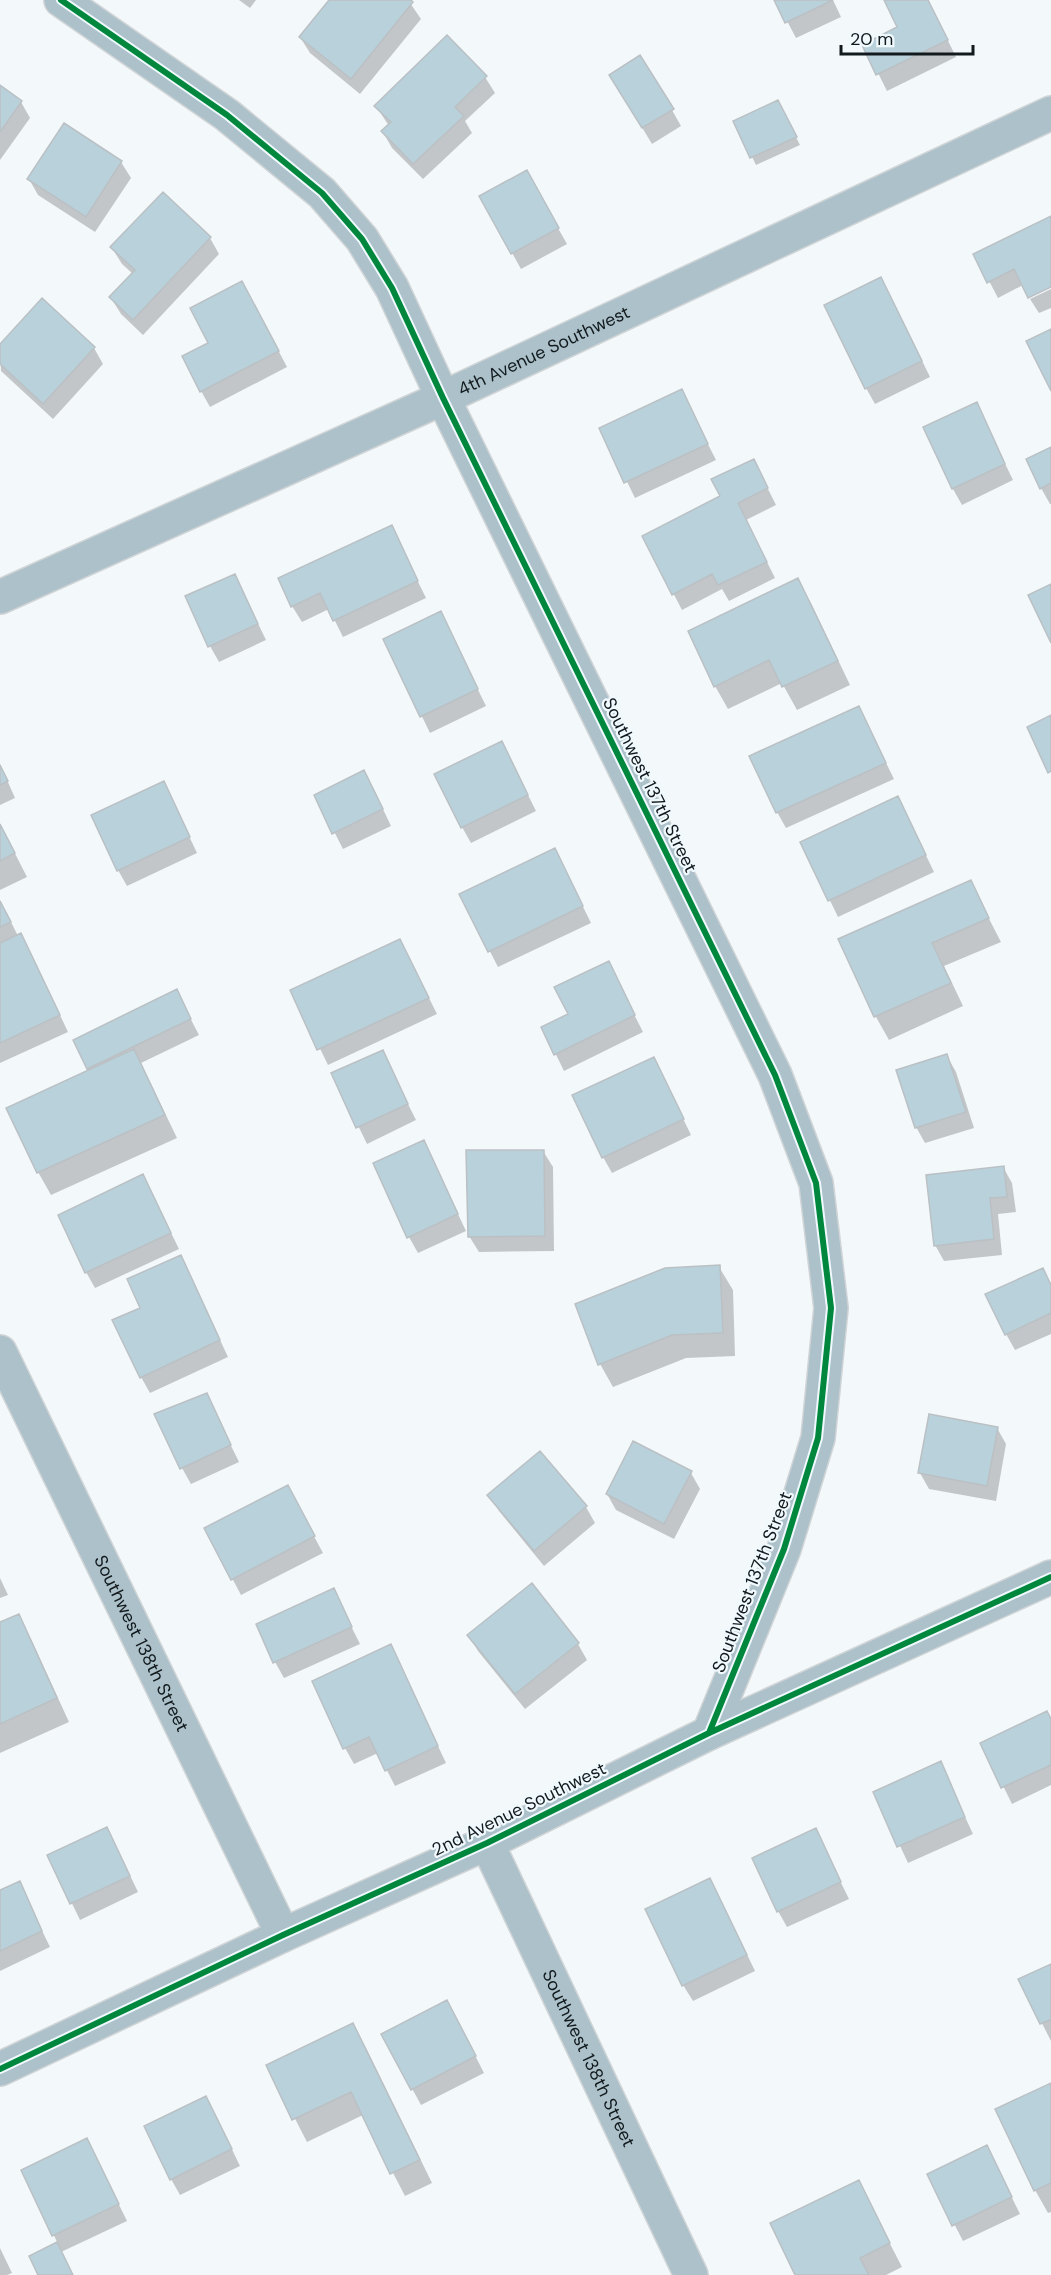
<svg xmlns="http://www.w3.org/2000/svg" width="1051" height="2275" font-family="'DM Sans',sans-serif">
<rect width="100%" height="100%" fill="#f3f8fa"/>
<!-- shadow -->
<path fill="#0003" d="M 239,0 L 256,0 L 250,8 Z
M 330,0 L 408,0 L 421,19 L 360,94 L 310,53 L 300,37 Z
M 776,0 L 833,0 L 841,17 L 796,38 Z
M 886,0 L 928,0 L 956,57 L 887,91 L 864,45 L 899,28 Z
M 485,77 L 495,93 L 465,121 L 472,133 L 423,179 L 392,148 L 383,132 L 389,126 L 376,106 Z
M 0,87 L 21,102 L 30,118 L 0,160 Z
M 620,91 L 672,110 L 681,126 L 652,144 Z
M 782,110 L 800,145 L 756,165 L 735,122 Z
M 64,125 L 121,162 L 131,178 L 95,232 L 38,195 L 29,179 Z
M 526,172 L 567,244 L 521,269 L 481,197 Z
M 1051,218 L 1051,286 L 1023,285 L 998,298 L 975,254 Z
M 210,238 L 219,254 L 143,335 L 121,314 L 111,298 L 133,274 L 122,264 L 112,248 Z
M 1051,289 L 1051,308 L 1039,313 L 1030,299 Z
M 890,295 L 930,377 L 875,404 L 866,388 Z
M 251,299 L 287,367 L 210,407 L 201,391 L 210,344 Z
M 0,347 L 94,348 L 103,364 L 53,419 L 1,371 Z
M 681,391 L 716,460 L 635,498 L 601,429 Z
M 976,404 L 1013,480 L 962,505 L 953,489 Z
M 1051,449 L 1051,504 L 1050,504 L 1041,488 Z
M 762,477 L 776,505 L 746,520 L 775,578 L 729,601 L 722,589 L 682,610 L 644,537 Z
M 391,527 L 426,598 L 343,637 L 329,609 L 302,622 L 292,606 Z
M 235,576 L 266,640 L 219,662 L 210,646 Z
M 797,580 L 811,603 L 850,685 L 797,710 L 782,683 L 728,709 L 715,686 Z
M 440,613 L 486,706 L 430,733 L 385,640 Z
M 859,708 L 894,779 L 786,828 L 777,812 Z
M 510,759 L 536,811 L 471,843 L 462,827 Z
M 0,764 L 15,798 L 0,805 Z
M 164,783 L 197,853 L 127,886 L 118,870 Z
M 373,788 L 391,826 L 343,849 L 316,796 Z
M 906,814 L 934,872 L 838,917 L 802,843 Z
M 0,824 L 27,877 L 0,890 Z
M 563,866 L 591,923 L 498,967 L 461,895 Z
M 970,882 L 1001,942 L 944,966 L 963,1006 L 889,1040 L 876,1017 L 840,940 Z
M 0,900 L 18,936 L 21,935 L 30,951 L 68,1032 L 0,1063 Z
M 400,940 L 437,1014 L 328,1065 L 292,991 Z
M 608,963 L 643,1032 L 564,1071 L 543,1028 L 570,1015 Z
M 176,991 L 199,1035 L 141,1063 L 177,1138 L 51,1195 L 38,1172 L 89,1071 L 75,1040 Z
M 382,1052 L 416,1120 L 367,1144 L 333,1074 Z
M 947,1056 L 956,1072 L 974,1128 L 925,1143 L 916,1127 Z
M 662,1075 L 691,1135 L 612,1173 L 603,1157 Z
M 424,1142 L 466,1231 L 418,1253 L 409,1237 Z
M 543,1151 L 553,1167 L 554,1251 L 479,1252 L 469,1236 Z
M 1003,1167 L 1012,1183 L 1016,1212 L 998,1214 L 1002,1255 L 944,1261 L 935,1245 Z
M 151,1192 L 179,1249 L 95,1288 L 86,1272 Z
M 181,1256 L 228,1357 L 150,1393 L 141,1377 L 142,1309 Z
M 719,1267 L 733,1290 L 735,1356 L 686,1358 L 613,1387 L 600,1364 Z
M 1042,1269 L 1051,1284 L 1051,1334 L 1015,1350 L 1006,1334 Z
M 206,1395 L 239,1462 L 191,1484 L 182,1468 Z
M 997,1428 L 1006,1444 L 996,1501 L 929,1489 L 920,1473 Z
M 691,1473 L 700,1489 L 674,1539 L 616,1510 L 607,1494 Z
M 489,1495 L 586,1507 L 595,1523 L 544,1566 L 499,1511 Z
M 296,1503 L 323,1553 L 241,1595 L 206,1529 Z
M 0,1578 L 8,1595 L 0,1598 Z
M 532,1585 L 578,1644 L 587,1660 L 525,1709 L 478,1651 L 469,1635 Z
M 333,1590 L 360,1644 L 284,1678 L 275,1662 Z
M 18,1615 L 31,1639 L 69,1722 L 0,1753 L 0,1624 Z
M 391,1646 L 446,1763 L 395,1786 L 378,1753 L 354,1764 L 345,1748 Z
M 1051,1720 L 1051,1785 L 1012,1804 L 982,1743 Z
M 940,1763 L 973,1834 L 908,1863 L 875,1792 Z
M 815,1830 L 849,1899 L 787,1927 L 778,1911 Z
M 115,1844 L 138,1892 L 80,1920 L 49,1856 Z
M 19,1883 L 50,1947 L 0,1971 L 0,1891 Z
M 719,1896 L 755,1971 L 693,2001 L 683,1985 Z
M 1051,1966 L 1051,2041 L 1020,1980 Z
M 456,2018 L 484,2073 L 421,2105 L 383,2035 Z
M 353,2025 L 366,2048 L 432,2183 L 405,2196 L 363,2115 L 307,2142 L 268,2066 Z
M 1051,2084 L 1051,2212 L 1048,2213 L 1035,2190 Z
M 215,2114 L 240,2166 L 180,2195 L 171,2179 Z
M 95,2156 L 127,2221 L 61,2252 L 73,2275 L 39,2275 L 31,2256 L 58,2244 L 23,2171 Z
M 995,2163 L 1020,2214 L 963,2241 L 929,2175 Z
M 858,2182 L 902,2267 L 886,2275 L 797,2275 Z
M 0,2248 L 12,2273 L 7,2275 L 0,2275 Z"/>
<!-- building -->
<path fill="#b9d1db" stroke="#bac0c4" stroke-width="1.5" d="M 329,0 L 411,0 L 413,2 L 351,79 L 299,37 Z
M 774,0 L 833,0 L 785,23 Z
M 884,0 L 928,0 L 948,40 L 876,75 L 862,45 L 897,27 Z
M 447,35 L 487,76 L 455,107 L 464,116 L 413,164 L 381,131 L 391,122 L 374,106 Z
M 640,55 L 674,109 L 642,128 L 609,75 Z
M 0,85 L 22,101 L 0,132 Z
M 778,100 L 797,137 L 750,158 L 733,121 Z
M 64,123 L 122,161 L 86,217 L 27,179 Z
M 527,170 L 559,228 L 511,254 L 479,196 Z
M 163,192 L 211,237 L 133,320 L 109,297 L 135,270 L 110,247 Z
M 1051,216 L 1051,287 L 1028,298 L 1014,269 L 987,283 L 973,254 Z
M 881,277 L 922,361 L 865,389 L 824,305 Z
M 242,281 L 279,351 L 200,392 L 182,356 L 208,343 L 190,308 Z
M 42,298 L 95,347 L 43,404 L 0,364 L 0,344 Z
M 1051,329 L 1051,391 L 1026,341 Z
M 682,389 L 708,444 L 624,483 L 599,428 Z
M 977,402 L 1005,464 L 952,489 L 923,427 Z
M 1051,447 L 1051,483 L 1040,489 L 1026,459 Z
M 754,459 L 768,488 L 738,503 L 767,562 L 718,585 L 712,574 L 672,595 L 642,536 L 720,496 L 711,479 Z
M 392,525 L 418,581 L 333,621 L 320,593 L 291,607 L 278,578 Z
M 235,574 L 258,624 L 208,647 L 185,596 Z
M 798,578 L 838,661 L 782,687 L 769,660 L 714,687 L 688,631 Z
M 1051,584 L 1051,643 L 1028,595 Z
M 441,611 L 478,689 L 420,717 L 383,639 Z
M 859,706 L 886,763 L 776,813 L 749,756 Z
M 1051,715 L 1051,771 L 1048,773 L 1027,727 Z
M 502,741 L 528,795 L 461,828 L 434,774 Z
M 0,765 L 8,781 L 0,785 Z
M 364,770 L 383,809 L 332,834 L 314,795 Z
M 164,781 L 190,837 L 117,871 L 91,815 Z
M 898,796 L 926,855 L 828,901 L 800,842 Z
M 0,824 L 15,853 L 0,861 Z
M 555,848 L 583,906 L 488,952 L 459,894 Z
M 971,880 L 989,918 L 932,943 L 951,983 L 874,1017 L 838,939 Z
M 0,901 L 11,922 L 0,927 Z
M 21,933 L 60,1015 L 0,1043 L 0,943 Z
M 400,939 L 429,998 L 317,1050 L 290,990 Z
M 609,961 L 635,1015 L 554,1055 L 541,1027 L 568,1014 L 554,987 Z
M 177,989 L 191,1019 L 87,1069 L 73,1040 Z
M 134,1049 L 165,1115 L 37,1173 L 6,1108 Z
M 383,1050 L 408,1104 L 356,1128 L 331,1073 Z
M 947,1054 L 966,1112 L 915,1128 L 896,1070 Z
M 654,1057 L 684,1119 L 602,1158 L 572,1095 Z
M 424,1140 L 458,1214 L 407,1238 L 373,1163 Z
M 466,1150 L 544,1150 L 545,1236 L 468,1237 Z
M 1004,1166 L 1007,1197 L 990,1198 L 994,1239 L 934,1246 L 926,1175 Z
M 143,1174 L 171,1233 L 85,1273 L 58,1215 Z
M 181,1255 L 220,1340 L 140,1378 L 112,1320 L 140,1308 L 127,1279 Z
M 720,1265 L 723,1333 L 672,1335 L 598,1365 L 575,1304 L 665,1268 Z
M 1043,1268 L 1051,1285 L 1051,1313 L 1005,1335 L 985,1294 Z
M 207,1393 L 231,1445 L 180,1469 L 154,1414 Z
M 929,1414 L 998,1427 L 987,1486 L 918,1473 Z
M 633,1441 L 692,1471 L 664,1524 L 606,1494 Z
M 540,1451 L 587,1506 L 534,1551 L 487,1495 Z
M 288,1485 L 315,1536 L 231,1580 L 204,1528 Z
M 532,1583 L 579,1643 L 515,1694 L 467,1635 Z
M 334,1588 L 352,1627 L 273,1663 L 256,1624 Z
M 19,1614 L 57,1698 L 0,1724 L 0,1622 Z
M 391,1644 L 438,1746 L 385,1771 L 369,1737 L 343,1749 L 312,1681 Z
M 1047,1711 L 1051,1719 L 1051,1765 L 1001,1788 L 980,1743 Z
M 941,1761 L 965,1817 L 897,1847 L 873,1792 Z
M 107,1827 L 130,1876 L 70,1904 L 47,1855 Z
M 816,1828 L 841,1882 L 777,1912 L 752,1858 Z
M 710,1878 L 747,1955 L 682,1986 L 645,1909 Z
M 20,1881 L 42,1931 L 0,1951 L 0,1890 Z
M 1051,1964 L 1051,2022 L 1050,2020 L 1040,2024 L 1018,1979 Z
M 447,2000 L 476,2056 L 411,2090 L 381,2034 Z
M 353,2023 L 420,2160 L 390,2174 L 351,2092 L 292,2120 L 266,2065 Z
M 1051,2083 L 1051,2183 L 1034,2191 L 995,2109 Z
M 206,2096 L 232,2149 L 170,2180 L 144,2126 Z
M 87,2138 L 119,2204 L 52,2236 L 21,2170 Z
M 987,2145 L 1012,2197 L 952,2226 L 927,2174 Z
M 859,2180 L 890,2243 L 860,2258 L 869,2275 L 795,2275 L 770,2223 Z
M 57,2242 L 73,2275 L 38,2275 L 29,2256 Z"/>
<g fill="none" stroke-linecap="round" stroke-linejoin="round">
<!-- minor casing -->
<g stroke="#d0d4d6" stroke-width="36">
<g id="minor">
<path d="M 61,0 L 227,115 L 322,193 L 362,239 L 392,288 L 443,398 L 775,1075 L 816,1183 L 831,1308 L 818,1438 L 784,1549 L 709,1733"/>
<path id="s1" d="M 0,1352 L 283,1935"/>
<path id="s2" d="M 487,1843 L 691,2275"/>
<path d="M 0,2069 L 283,1935 L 487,1843 L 709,1733 L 1051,1577"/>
</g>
</g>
<!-- tertiary casing -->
<g stroke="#d0d4d6" stroke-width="36">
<g id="tertiary">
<path id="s3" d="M 0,597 L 443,398 L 1051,113"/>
</g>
</g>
<!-- minor -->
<use href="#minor" stroke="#acc1ca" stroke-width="33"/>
<!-- tertiary -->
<use href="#tertiary" stroke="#acc1ca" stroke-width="33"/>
<!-- cycleway casing -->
<g stroke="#f0f9fd" stroke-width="10">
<path id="cycleway" d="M 61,0 L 227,115 L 322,193 L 362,239 L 392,288 L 443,398 L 775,1075 L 816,1183 L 831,1308 L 818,1438 L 784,1549 L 709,1733
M 0,2069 L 283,1935 L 487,1843 L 709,1733 L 1051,1577"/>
</g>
<!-- cycleway -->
<use href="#cycleway" stroke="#00873e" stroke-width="6"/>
</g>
<g text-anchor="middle" stroke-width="4.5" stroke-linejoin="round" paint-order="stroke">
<!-- street labels -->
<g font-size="18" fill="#121a1d" stroke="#f0f9fd">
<text dy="6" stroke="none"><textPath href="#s3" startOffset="597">4th Avenue Southwest</textPath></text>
<text transform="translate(650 785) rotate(64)" y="6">Southwest 137th Street</text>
<text transform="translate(752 1582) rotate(-69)" y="6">Southwest 137th Street</text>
<text dy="6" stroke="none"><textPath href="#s1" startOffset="324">Southwest 138th Street</textPath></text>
<text transform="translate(519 1809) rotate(-26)" y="6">2nd Avenue Southwest</text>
<text dy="6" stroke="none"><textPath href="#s2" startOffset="238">Southwest 138th Street</textPath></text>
</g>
</g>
<!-- scale -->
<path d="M841 45v9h132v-9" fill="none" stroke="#121a1d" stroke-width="3"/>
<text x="850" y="45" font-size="18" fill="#121a1d" stroke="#f0f9fd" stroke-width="4.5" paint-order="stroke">20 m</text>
</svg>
